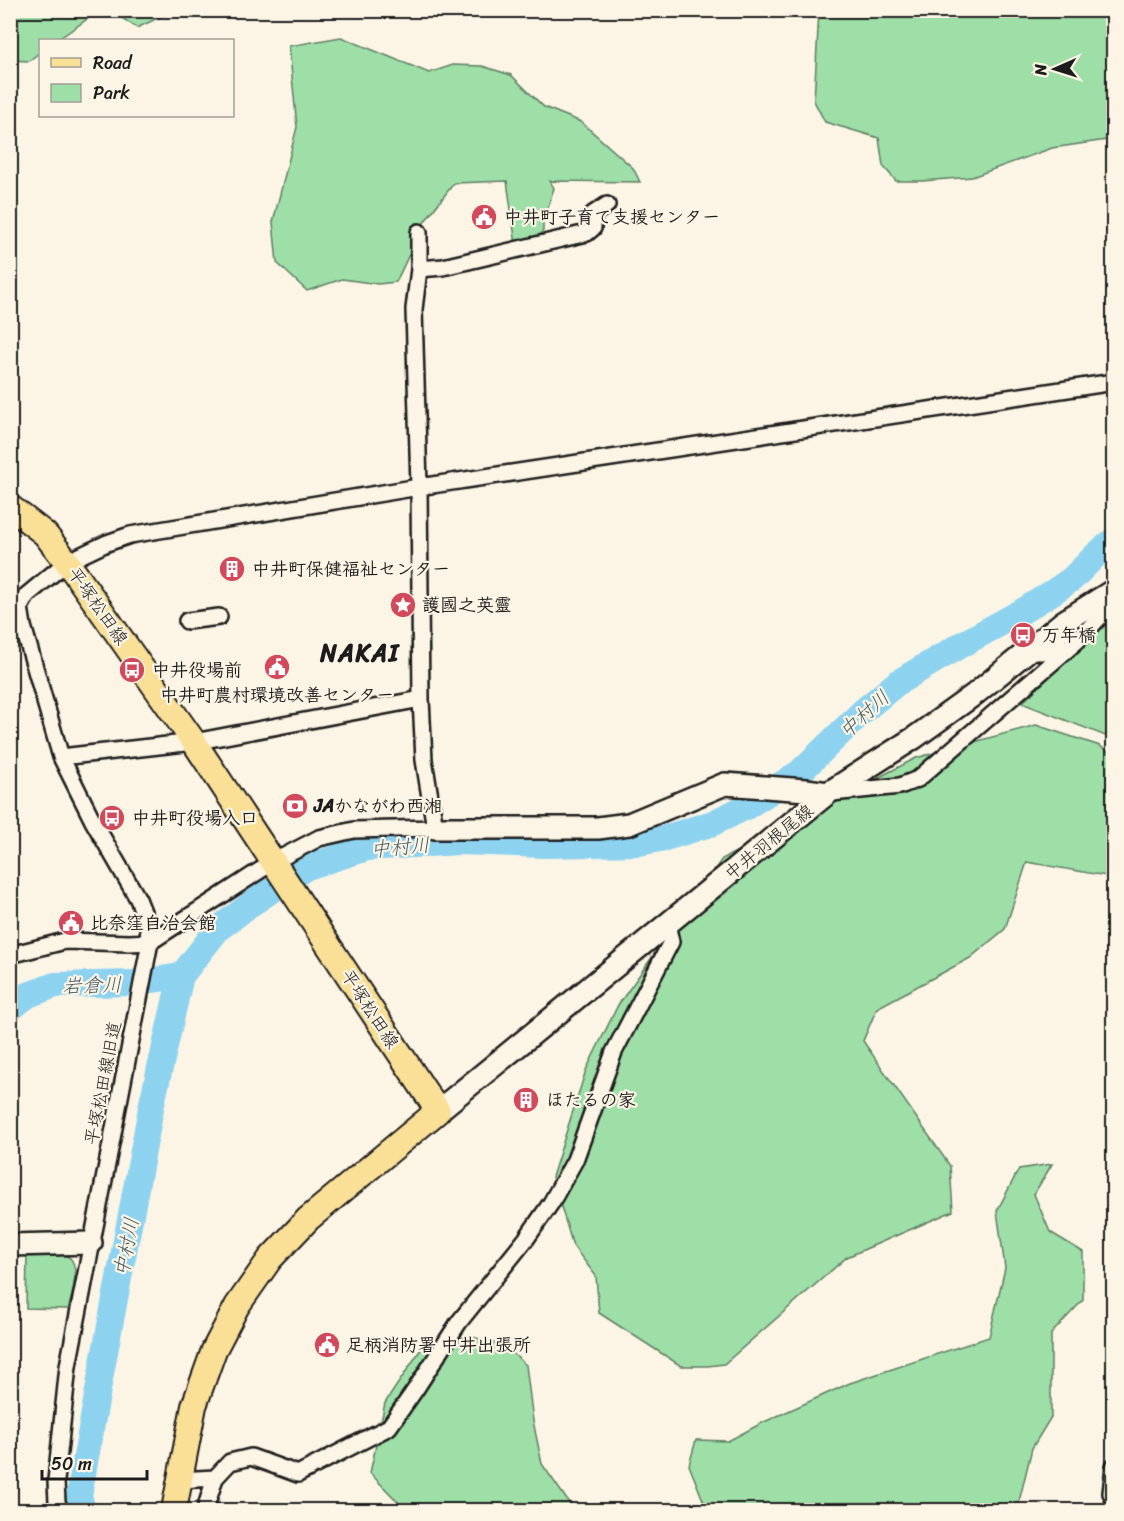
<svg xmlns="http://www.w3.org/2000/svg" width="1124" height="1521" font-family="Sriracha,'Klee One',sans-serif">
<rect width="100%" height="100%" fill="#fcf5e5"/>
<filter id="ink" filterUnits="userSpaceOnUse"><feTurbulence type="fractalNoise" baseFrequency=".0167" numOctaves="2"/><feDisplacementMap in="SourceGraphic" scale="12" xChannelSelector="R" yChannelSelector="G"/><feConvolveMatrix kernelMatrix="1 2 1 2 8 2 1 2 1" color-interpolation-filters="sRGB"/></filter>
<g filter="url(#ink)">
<!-- green -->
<path fill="#9edea7" stroke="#5d7d62" stroke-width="1.5" d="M 10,11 L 11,10 L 99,11 L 57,40 L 40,40 L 40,52 L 29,61 L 11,60 Z
M 111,11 L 173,11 L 137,28 Z
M 819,11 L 1113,11 L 1113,139 L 1052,148 L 972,177 L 922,181 L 896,181 L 883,166 L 879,138 L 825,122 L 814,101 Z
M 341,37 L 429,73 L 453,65 L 482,66 L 511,75 L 544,107 L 581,122 L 633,168 L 640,182 L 550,181 L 554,188 L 543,221 L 543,231 L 538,238 L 516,245 L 507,181 L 454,183 L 425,221 L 396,282 L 378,284 L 342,279 L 307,291 L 277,263 L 273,222 L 297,127 L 289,46 Z
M 1113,617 L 1113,739 L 1022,703 Z
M 1036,725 L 1100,746 L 1113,755 L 1113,970 L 1108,968 L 1112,877 L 1027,862 L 1005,929 L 970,958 L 877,1008 L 863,1041 L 950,1166 L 953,1211 L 847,1257 L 724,1364 L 708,1366 L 681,1366 L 599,1313 L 596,1276 L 573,1246 L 552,1177 L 586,1070 L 618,1005 L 722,859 L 916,758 Z
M 1052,1164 L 1034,1194 L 1050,1232 L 1083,1252 L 1083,1300 L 1051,1334 L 1051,1417 L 1032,1448 L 1017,1510 L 707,1510 L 689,1465 L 696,1440 L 728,1441 L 762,1423 L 850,1383 L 989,1337 L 1005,1268 L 997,1211 L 1019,1169 Z
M 61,1254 C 63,1255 68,1256 70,1258 C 80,1267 72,1297 68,1309 L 26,1308 L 27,1255 Z
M 472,1337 L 505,1346 L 526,1365 L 533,1421 L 542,1464 L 574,1510 L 406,1510 L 370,1473 L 385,1403 L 427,1340 Z"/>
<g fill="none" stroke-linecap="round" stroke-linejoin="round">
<!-- river -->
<path stroke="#8dd3ef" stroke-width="26" d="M 10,1009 L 28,995 L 55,985 L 132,983 L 181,976
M 83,1510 L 79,1496 L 102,1368 L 152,1103 L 181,976 L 218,929 L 251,904 L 307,867 L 367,848 L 459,842 L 545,845 L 639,843 L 665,838 L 713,823 L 746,807 L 799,773 L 863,711 L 897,683 L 959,646 L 1021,612 L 1053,592 L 1072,579 L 1097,554 L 1114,540"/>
<!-- street casing -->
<g stroke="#1c1c1c" stroke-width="20">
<path id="street" d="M 419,269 L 443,267 L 587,233 L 593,228 L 593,214 L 607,205
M 187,621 L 219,617
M 1031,648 C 1034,649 1037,651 1040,652 C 1055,653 1063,632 1077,641
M 61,757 L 194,742 L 421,699
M 832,793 L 900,786 L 918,779 L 1077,641 L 1114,602
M 10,955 L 65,941 L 129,943 L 150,942 L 273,862 L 319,838 L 354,830 L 435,828 L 424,760 L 421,699 L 419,487 L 414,309 L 419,269 L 419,232
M 1114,1466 L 1111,1493 L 1114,1500
M 179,1480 L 215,1478 L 230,1462 L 251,1457 L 298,1474 L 389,1427 L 415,1390 L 459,1322 L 526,1239 L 551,1203 L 575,1160 L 614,1052 L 671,942 L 667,924
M 61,1510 L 59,1507 L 57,1502 L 56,1481 L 68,1366 L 150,942 L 147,922 L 138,899 L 93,821 L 61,757 L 23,626 L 20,607 L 27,595 L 67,562 L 107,543 L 130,535 L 419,487 L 1114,382
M 205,1510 L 215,1478"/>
</g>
<!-- secondary casing -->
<g stroke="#1c1c1c" stroke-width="26">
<path id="secondary" d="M 435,828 L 598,828 L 629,824 L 725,784 L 806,790 L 828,793
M 438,1111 L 828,793 L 914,738 L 975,694 L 1063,622 L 1114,590
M 10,1245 L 91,1243"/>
</g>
<!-- primary casing -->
<g stroke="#1c1c1c" stroke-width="28">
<path id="primary" d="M 10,507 L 45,534 L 67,562 L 194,742 L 438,1111 L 308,1219 L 270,1259 L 237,1306 L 214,1350 L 194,1406 L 174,1510"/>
</g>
<!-- street -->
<use href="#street" stroke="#fcf5e5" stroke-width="15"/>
<!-- secondary -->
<use href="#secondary" stroke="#fcf5e5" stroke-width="21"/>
<!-- primary -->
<use href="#primary" stroke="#fadf96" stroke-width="24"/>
</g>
</g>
<!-- icons -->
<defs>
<g id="civic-disc" transform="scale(1.35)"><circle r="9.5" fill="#d1495b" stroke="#fcf5e5"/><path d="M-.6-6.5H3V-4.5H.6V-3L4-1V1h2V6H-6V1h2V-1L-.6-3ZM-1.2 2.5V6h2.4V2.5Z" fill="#fff"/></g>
<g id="building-disc" transform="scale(1.35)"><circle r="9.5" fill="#d1495b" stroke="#fcf5e5"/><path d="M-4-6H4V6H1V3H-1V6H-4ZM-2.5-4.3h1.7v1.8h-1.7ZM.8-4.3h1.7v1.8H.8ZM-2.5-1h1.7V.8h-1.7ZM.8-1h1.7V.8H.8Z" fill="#fff"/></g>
<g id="sight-disc" transform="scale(1.35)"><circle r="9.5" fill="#d1495b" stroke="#fcf5e5"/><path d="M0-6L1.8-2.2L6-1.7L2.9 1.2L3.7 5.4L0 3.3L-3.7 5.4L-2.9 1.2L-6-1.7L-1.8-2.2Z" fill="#fff"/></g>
<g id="bus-disc" transform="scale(1.35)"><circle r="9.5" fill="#d1495b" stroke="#fcf5e5"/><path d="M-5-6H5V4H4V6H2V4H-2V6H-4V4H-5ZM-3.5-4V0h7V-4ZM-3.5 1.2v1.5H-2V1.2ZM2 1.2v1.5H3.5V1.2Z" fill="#fff"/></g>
<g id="bank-disc" transform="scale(1.35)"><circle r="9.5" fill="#d1495b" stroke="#fcf5e5"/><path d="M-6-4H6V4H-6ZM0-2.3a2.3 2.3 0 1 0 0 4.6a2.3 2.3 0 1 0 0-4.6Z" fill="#fff"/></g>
</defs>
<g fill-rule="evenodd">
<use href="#civic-disc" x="484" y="217"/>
<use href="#building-disc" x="232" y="569"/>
<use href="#sight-disc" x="403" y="605"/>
<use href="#bus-disc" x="1023" y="635"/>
<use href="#civic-disc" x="277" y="667"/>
<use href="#bus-disc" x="132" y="670"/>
<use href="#bank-disc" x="295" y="806"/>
<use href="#bus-disc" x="112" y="818"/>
<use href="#civic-disc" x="71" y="923"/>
<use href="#building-disc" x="526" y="1100"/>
<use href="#civic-disc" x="327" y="1345"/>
</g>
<g text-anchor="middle" stroke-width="4.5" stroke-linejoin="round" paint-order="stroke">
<!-- poi labels -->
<g font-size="18" font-weight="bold" fill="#1c1c1c" stroke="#fcf5e5" text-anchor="start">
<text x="504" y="223">中井町子育て支援センター</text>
<text x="252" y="575">中井町保健福祉センター</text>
<text x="422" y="611">護國之英靈</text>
<text x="1042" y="641">万年橋</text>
<text x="152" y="676">中井役場前</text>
<text x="277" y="701" text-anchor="middle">中井町農村環境改善センター</text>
<text x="314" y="812">JAかながわ西湘</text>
<text x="132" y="824">中井町役場入口</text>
<text x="90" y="929">比奈窪自治会館</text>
<text x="546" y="1106">ほたるの家</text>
<text x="346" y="1351">足柄消防署 中井出張所</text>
</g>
<!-- street labels -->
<g font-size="18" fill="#1c1c1c" stroke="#fcf5e5">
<text transform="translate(98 606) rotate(55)" y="6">平塚松田線</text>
<text transform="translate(769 842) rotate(-39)" y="6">中井羽根尾線</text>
<text transform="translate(370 1009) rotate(57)" y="6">平塚松田線</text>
<text transform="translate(103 1083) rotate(-79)" y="6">平塚松田線旧道</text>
</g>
<!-- water labels -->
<g font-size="20" font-style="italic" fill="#445c66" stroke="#fcf5e5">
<text transform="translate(864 714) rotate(-42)" y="7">中村川</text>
<text transform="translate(400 847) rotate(-5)" y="7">中村川</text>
<text transform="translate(92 985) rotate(-2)" y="7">岩倉川</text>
<text transform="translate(126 1247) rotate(-79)" y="7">中村川</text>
</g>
<!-- district labels -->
<g font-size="24" font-weight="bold" letter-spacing="1.5" fill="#1c1c1c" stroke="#fcf5e5">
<text x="360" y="661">NAKAI</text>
</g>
</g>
<!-- margin -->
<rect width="1124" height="1521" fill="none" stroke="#fcf5e5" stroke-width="36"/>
<rect x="18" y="18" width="1088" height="1485" fill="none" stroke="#1c1c1c" stroke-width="2" filter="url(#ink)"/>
<!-- legend -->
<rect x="39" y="39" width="195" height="78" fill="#fcf5e5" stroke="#a29e95" stroke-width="1.5"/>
<rect x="51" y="58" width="30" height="9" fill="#fadf96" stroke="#a29e95" stroke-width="1.5"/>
<text x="93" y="69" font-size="18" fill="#1c1c1c">Road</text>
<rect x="51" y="84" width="30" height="18" fill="#9edea7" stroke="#a29e95" stroke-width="1.5"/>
<text x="93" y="99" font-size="18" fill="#1c1c1c">Park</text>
<!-- north arrow -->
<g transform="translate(1055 69) rotate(267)" stroke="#fcf5e5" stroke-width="4.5" paint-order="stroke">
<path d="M0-4.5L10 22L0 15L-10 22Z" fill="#1c1c1c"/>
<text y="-9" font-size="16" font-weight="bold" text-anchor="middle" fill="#1c1c1c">N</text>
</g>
<!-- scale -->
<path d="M42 1470v9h105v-9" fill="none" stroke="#1c1c1c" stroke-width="3"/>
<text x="51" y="1470" font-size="18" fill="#1c1c1c" stroke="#fcf5e5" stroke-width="4.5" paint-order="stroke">50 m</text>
</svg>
